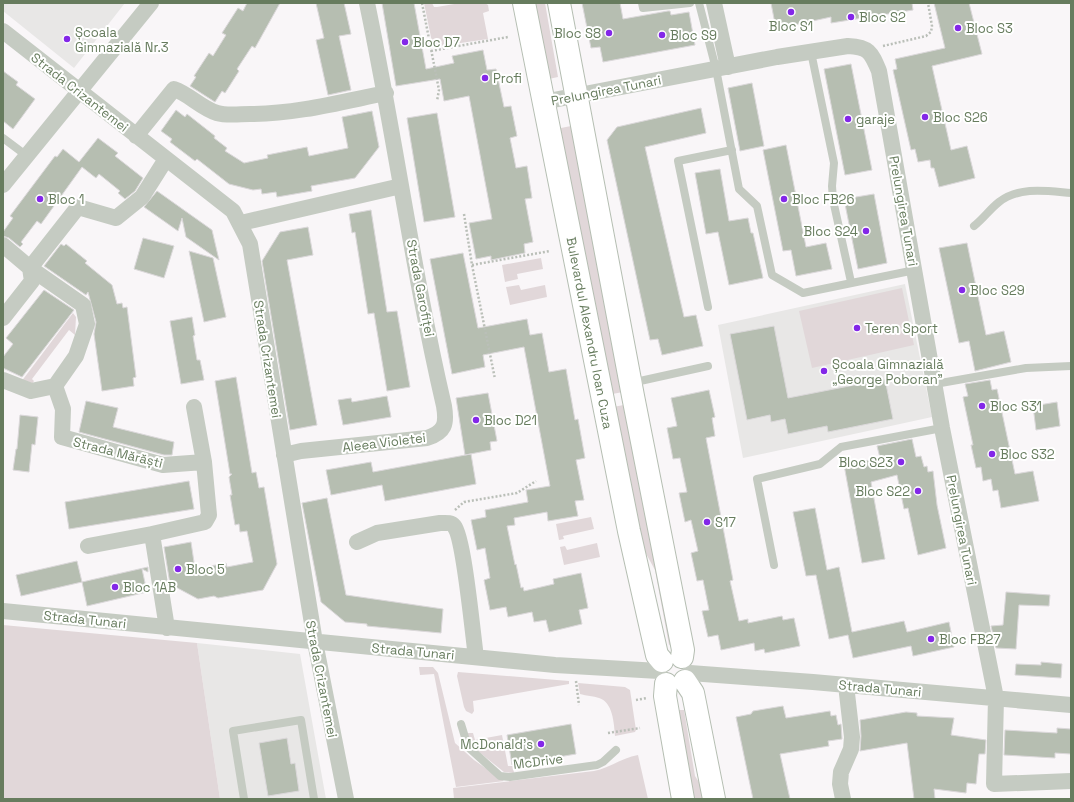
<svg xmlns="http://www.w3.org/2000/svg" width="1074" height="802" font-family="'Space Grotesk',sans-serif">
<rect width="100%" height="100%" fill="#f9f6f8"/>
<!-- built -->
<path fill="#e8e7e6" d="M 3,3 L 125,3 L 74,68 L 3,11 Z
M 905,284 L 932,417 L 743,458 L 718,325 Z
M 197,643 L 300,654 L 326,799 L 220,799 Z"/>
<!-- green -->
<path fill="#e1d7d9" d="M 424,3 L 432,3 L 434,7 L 437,7 L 460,3 L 485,3 L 488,5 L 489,11 L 483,13 L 488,39 L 433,47 Z
M 529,3 L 545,3 L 558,77 L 544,80 Z
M 571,126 L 623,392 L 607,395 L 556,129 Z
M 541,258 L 543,269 L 517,274 L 518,279 L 505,282 L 502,265 Z
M 519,285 L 521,290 L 545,285 L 547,297 L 510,305 L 506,287 Z
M 902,288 L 914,345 L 812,368 L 799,311 Z
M 73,313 L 76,317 L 75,335 L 69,330 L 32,379 L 34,381 L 29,388 L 21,382 Z
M 629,404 L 675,642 L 669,645 L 655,570 L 638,539 L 613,407 Z
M 591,517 L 594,529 L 563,536 L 564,539 L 559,540 L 556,524 Z
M 597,543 L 600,557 L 564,565 L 560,547 L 565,546 L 567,550 Z
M 3,625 L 197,643 L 220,799 L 3,799 Z
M 419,667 L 433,667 L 438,673 L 455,743 L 474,760 L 504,781 L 456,787 L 434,674 L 420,675 Z
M 458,672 L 569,681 L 569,684 L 473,701 L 474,711 L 472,714 L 466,711 L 464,707 L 457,676 Z
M 578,683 L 625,687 L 630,690 L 636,730 L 635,732 L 615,736 C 614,724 613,702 599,698 C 593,696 587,696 580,694 Z
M 676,710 L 684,710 L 695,776 L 706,793 L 707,799 L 693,799 Z
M 467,733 L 473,733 L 475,740 L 502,735 L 508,766 L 513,766 L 514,773 L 504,772 L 474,748 L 469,741 Z
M 638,755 L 648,799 L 454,799 L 453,788 L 594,771 C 609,768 622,758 638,755 Z"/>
<!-- building -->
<path fill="#b6beb1" stroke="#dbd8da" d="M 247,3 L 280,3 L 255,48 L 252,46 L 237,69 L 239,71 L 225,93 L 222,91 L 215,102 L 190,86 L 196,77 L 194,76 L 209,53 L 213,56 L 226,35 L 222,33 L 238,8 L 243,11 Z
M 316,3 L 344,3 L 351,34 L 339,36 L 351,90 L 328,95 L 316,40 L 324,38 Z
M 382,3 L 414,3 L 426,69 L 454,63 L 452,56 L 483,50 L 487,70 L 496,69 L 504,107 L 511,106 L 517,136 L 510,138 L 516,168 L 527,166 L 532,198 L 525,199 L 533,242 L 524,244 L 525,253 L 491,260 L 491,256 L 476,259 L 469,223 L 492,219 L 469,96 L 444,101 L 440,79 L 396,86 Z
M 582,3 L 620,3 L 623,19 L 668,11 L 670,11 L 671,15 L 689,12 L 695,45 L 603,62 L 600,47 L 591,48 Z
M 771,3 L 912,3 L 913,10 L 831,23 L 831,17 L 776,29 Z
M 934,3 L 969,3 L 982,54 L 932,66 L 951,150 L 967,146 L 975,178 L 939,187 L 934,168 L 931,168 L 930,160 L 918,162 L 915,149 L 911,150 L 893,70 L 897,69 L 895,59 L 945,48 Z
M 851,64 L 872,170 L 845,175 L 824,69 Z
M 3,71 L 18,82 L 16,85 L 35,99 L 13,129 L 3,121 Z
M 752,83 L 764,146 L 740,151 L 728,88 Z
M 701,108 L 706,133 L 645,147 L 684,317 L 696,315 L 703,346 L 662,355 L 658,339 L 650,340 L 607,140 L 617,127 Z
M 176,110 L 185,117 L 187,114 L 215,136 L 214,138 L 227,148 L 225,151 L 244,163 L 268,158 L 267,155 L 307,147 L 309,156 L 348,148 L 342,117 L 372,111 L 379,147 L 355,178 L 311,186 L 312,191 L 277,197 L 276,192 L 262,194 L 261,189 L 253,190 L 229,184 L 197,159 L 195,161 L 170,142 L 172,139 L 161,131 Z
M 437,113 L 455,217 L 424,222 L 407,118 Z
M 98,138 L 118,153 L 115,156 L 143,178 L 135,191 L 125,199 L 118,193 L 120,191 L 99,174 L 96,178 L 82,167 L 41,224 L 37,221 L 21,242 L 23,244 L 20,247 L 9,238 L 3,236 L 3,232 L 13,218 L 10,216 L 55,156 L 57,157 L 63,149 L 79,162 Z
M 786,145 L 806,247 L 826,243 L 832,269 L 796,276 L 791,250 L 783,251 L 763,150 Z
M 720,169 L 729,221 L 748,218 L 751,233 L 753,233 L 763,278 L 729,285 L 718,232 L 706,234 L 695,173 Z
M 157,191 L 212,230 L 219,260 L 186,237 L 182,218 L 178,231 L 144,207 Z
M 874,194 L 887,263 L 858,269 L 844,199 Z
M 371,210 L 387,312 L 397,311 L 410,387 L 387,391 L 374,313 L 368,314 L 355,232 L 352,233 L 349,214 Z
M 308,227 L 313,255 L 287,260 L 317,425 L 290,430 L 262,261 L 280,232 Z
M 143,238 L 174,246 L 164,278 L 134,269 Z
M 967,243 L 986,335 L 1004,331 L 1011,362 L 975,371 L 969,341 L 959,343 L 939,248 Z
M 61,244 L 64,246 L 66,244 L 87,261 L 85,263 L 112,285 L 117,304 L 122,303 L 123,308 L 127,307 L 136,377 L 133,378 L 134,386 L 102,391 L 94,334 L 96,322 L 88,292 L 86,295 L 44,266 Z
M 189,251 L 213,258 L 226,317 L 204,322 Z
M 463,253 L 478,328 L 527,319 L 530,335 L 542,333 L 549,372 L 566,369 L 575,420 L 578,419 L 585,458 L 576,460 L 584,500 L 575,501 L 578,516 L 548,521 L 547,512 L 514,518 L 515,525 L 507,526 L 515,565 L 516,564 L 521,588 L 523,587 L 524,591 L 554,584 L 553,579 L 581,573 L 588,608 L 579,610 L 582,624 L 549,632 L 546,620 L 534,622 L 532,612 L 508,617 L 506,607 L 490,610 L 484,580 L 490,578 L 485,548 L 477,550 L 471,520 L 486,517 L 485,510 L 528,502 L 526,490 L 550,486 L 524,347 L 483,355 L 485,367 L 452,374 L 430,259 Z
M 44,290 L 74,310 L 22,377 L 3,368 L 3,357 L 13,344 L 6,338 Z
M 192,317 L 195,335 L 193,336 L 197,360 L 200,360 L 204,380 L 181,384 L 170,321 Z
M 774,326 L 788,398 L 885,379 L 893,419 L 828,432 L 827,426 L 788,434 L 785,419 L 771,422 L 770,415 L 747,420 L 730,334 Z
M 236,377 L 252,473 L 256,472 L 259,488 L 264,487 L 277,564 L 263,590 L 218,598 L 214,596 L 198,599 L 170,584 L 164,547 L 191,542 L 195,569 L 226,563 L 227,567 L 253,562 L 247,531 L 240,532 L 239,524 L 235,525 L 230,495 L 232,495 L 229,477 L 232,474 L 230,474 L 215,381 Z
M 990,380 L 992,390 L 997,389 L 1015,474 L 1033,471 L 1039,501 L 1001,508 L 998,490 L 993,491 L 991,479 L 983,481 L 981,467 L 976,468 L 971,445 L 973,445 L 963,397 L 968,396 L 965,384 Z
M 709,390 L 715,417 L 712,418 L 715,436 L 706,438 L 733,580 L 730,581 L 739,621 L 748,619 L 748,623 L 782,616 L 783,620 L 794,618 L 800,646 L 765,653 L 764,649 L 755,651 L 754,643 L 721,650 L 718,635 L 708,637 L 702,611 L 709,610 L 703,580 L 697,581 L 691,553 L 698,551 L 691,520 L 685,522 L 679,493 L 687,492 L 680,458 L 673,459 L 667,428 L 677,426 L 671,398 Z
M 488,393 L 497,441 L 490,442 L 491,450 L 465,455 L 456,398 Z
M 387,396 L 391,417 L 343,425 L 338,400 L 351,398 L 352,402 Z
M 86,401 L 118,408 L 113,427 L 174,442 L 172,455 L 164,455 L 79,432 Z
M 1057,402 L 1060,426 L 1036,430 L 1033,406 Z
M 20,415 L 38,417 L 35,445 L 32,444 L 29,472 L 13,470 L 16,449 L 17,449 Z
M 912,439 L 916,457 L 921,456 L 924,467 L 927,466 L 928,472 L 933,471 L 937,505 L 946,548 L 918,555 L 908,508 L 904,509 L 897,475 L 871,482 L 885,559 L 862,563 L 844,465 L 880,458 L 877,446 Z
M 471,454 L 476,484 L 385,501 L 382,485 L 331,495 L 326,470 L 371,462 L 373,472 Z
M 189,481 L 194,509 L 69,529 L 65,502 Z
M 327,498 L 346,595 L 443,609 L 441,633 L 367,626 L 367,624 L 345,622 L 321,602 L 302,503 Z
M 815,508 L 827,570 L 839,567 L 852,632 L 904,621 L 907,632 L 949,622 L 954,647 L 913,656 L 911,646 L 853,658 L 848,635 L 829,639 L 816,575 L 806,576 L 793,512 Z
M 77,561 L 82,582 L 21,596 L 16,575 Z
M 148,567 L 148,572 L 142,569 L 147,592 L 87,606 L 82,582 Z
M 1006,592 L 1050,595 L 1049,606 L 1019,605 L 1016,649 L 996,648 L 991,626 L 1003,625 Z
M 1041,662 L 1062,664 L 1061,678 L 1015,675 L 1016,664 L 1041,665 Z
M 783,706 L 786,718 L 830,711 L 831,716 L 836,715 L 838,725 L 841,724 L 842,739 L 828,741 L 829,746 L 780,754 L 790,799 L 753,799 L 736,717 L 751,714 L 753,711 Z
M 906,712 L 917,713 L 917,716 L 954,718 L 951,735 L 986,740 L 985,754 L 979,754 L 976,784 L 967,783 L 966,793 L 934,789 L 935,799 L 914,799 L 907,743 L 860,751 L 861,736 L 860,720 Z
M 571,724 L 576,754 L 512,765 L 507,735 Z
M 1057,728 L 1071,729 L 1071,754 L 1055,753 L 1055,758 L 1004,755 L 1005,730 L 1057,733 Z
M 287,738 L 291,764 L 295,763 L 299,791 L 268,796 L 259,743 Z"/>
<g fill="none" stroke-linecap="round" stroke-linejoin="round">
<!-- secondary casing -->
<g stroke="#b5beb2" stroke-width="24">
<path id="secondary" d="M 524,3 L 629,531 L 657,655 L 662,661
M 559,3 L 633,396 L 683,650 L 682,657
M 685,681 L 693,693 L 714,799
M 666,684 L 665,696 L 683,799"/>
</g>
<!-- path -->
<path stroke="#babfb8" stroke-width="2.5" stroke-dasharray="2 2" stroke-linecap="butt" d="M 422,3 L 439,90 L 437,101
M 883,46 L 926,36 L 931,32 L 932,26 L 928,3
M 431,51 L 508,37
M 464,214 L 472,265 L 495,379
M 472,265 L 550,251
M 455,510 L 464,502 L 517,493 L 536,481
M 576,681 L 579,705
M 636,700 L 647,698
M 608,733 L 640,728"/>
<!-- service -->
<path stroke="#c5cbc2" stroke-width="8" d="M 642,3 L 643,8 L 690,3
M 699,3 L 716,69 L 739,189 L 757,206 L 772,275 L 803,293 L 915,270
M 811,52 L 834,163 L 832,186 L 833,200 L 851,282
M 3,138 L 27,156
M 974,226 C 983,219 990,209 999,202 C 1020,186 1047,191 1071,193
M 708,307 L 678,161 L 732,150
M 631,383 L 708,366
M 935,384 L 1026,368 L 1071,366
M 774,565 L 757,479 L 820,464 L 841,447 L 942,428
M 461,724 L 468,747 L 500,776 L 510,777 L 597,765 L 603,762 L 616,750
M 244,799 L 233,731 L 301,720 L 314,799"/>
<!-- minor -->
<path stroke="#c5cbc2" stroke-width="16" d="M 714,3 L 728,67
M 3,31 L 233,211 L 250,244 L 315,642 L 346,799
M 543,102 L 777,57 L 848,46 C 869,47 871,52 879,71 L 942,428 L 996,698 L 994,784 L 1071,781
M 136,136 L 174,89 C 189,94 201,108 217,113 C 227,116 240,114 250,114 C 296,114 341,102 386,93
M 3,185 L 151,3
M 241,223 L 401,186
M 3,245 L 30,268 L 83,305 L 87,324 L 76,356 L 55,386 L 31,391 L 3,380
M 3,318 L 32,281 L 30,268 L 78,207 L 116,218 L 142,197 L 166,159
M 55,386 L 63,409 L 62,437 L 163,465 L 204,462
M 284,455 L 301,451 L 427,438 C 445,432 447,424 444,406 C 413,273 395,137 367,3
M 357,542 L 377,533 L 440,523 C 445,523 451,522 454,526 C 464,537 473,637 476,657
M 88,546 L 152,534
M 3,611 L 555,665 L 659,671
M 167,628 L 152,534 L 205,522 L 209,515 L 204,462 L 194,407
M 690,673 L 813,682 L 1071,705
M 843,799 L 840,784 L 841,772 L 851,749 L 852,737 L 846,685"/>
<!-- secondary -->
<use href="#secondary" stroke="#fff" stroke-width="22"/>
</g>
<!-- markers -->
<g fill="#8327e8" stroke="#fff" stroke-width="1.5">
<circle cx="791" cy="12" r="4"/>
<circle cx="851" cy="17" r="4"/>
<circle cx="958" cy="28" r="4"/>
<circle cx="609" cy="33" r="4"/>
<circle cx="662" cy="35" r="4"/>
<circle cx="67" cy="39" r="4"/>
<circle cx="405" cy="42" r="4"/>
<circle cx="485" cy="78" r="4"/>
<circle cx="925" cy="117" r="4"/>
<circle cx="848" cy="119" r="4"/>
<circle cx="40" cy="199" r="4"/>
<circle cx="784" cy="199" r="4"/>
<circle cx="866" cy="231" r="4"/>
<circle cx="962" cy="290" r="4"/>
<circle cx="857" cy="328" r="4"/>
<circle cx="824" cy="371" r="4"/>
<circle cx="982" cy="406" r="4"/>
<circle cx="476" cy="420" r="4"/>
<circle cx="992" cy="454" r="4"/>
<circle cx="901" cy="462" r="4"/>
<circle cx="918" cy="491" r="4"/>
<circle cx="707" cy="522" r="4"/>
<circle cx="178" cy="569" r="4"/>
<circle cx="115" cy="587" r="4"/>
<circle cx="931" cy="639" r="4"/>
<circle cx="541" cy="744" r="4"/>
</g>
<g text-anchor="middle" stroke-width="4" stroke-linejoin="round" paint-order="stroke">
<!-- poi labels -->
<g font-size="13" fill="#677c5e" stroke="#fff" text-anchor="start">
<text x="859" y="22">Bloc S2</text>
<text x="791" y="31" text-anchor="middle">Bloc S1</text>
<text x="966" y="33">Bloc S3</text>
<text x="75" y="37">Școala<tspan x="75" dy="15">Gimnazială Nr.3</tspan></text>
<text x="601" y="38" text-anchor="end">Bloc S8</text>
<text x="670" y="40">Bloc S9</text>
<text x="413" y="47">Bloc D7</text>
<text x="493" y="83">Profi</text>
<text x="933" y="122">Bloc S26</text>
<text x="856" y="124">garaje</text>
<text x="48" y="204">Bloc 1</text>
<text x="792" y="204">Bloc FB26</text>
<text x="858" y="236" text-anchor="end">Bloc S24</text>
<text x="970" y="295">Bloc S29</text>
<text x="865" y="333">Teren Sport</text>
<text x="832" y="369">Școala Gimnazială<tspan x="832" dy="15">„George Poboran”</tspan></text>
<text x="990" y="411">Bloc S31</text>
<text x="484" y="425">Bloc D21</text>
<text x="1000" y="459">Bloc S32</text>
<text x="893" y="467" text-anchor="end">Bloc S23</text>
<text x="910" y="496" text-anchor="end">Bloc S22</text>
<text x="715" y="527">S17</text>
<text x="186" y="574">Bloc 5</text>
<text x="123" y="592">Bloc 1AB</text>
<text x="939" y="644">Bloc FB27</text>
<text x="533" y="749" text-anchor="end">McDonald's</text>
</g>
<!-- street labels -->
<g font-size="13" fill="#677c5e" stroke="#fff">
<text transform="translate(606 90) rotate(-11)" y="5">Prelungirea Tunari</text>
<text transform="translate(80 92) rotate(38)" y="5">Strada Crizantemei</text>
<text transform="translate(904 211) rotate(80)" y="5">Prelungirea Tunari</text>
<text transform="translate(421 288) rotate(79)" y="5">Strada Garofiței</text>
<text transform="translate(590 333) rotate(79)" y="5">Bulevardul Alexandru Ioan Cuza</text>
<text transform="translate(268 359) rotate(81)" y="5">Strada Crizantemei</text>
<text transform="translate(384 442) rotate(-7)" y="5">Aleea Violetei</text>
<text transform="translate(118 452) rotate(14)" y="5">Strada Mărăști</text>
<text transform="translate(962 530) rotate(79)" y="5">Prelungirea Tunari</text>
<text transform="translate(85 619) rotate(6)" y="5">Strada Tunari</text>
<text transform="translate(413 651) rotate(5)" y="5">Strada Tunari</text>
<text transform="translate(322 679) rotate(79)" y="5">Strada Crizantemei</text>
<text transform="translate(880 688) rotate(5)" y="5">Strada Tunari</text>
<text transform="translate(538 761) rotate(-7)" y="5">McDrive</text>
</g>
</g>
<!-- border -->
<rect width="1074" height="802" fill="none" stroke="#677c5e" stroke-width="8"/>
</svg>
